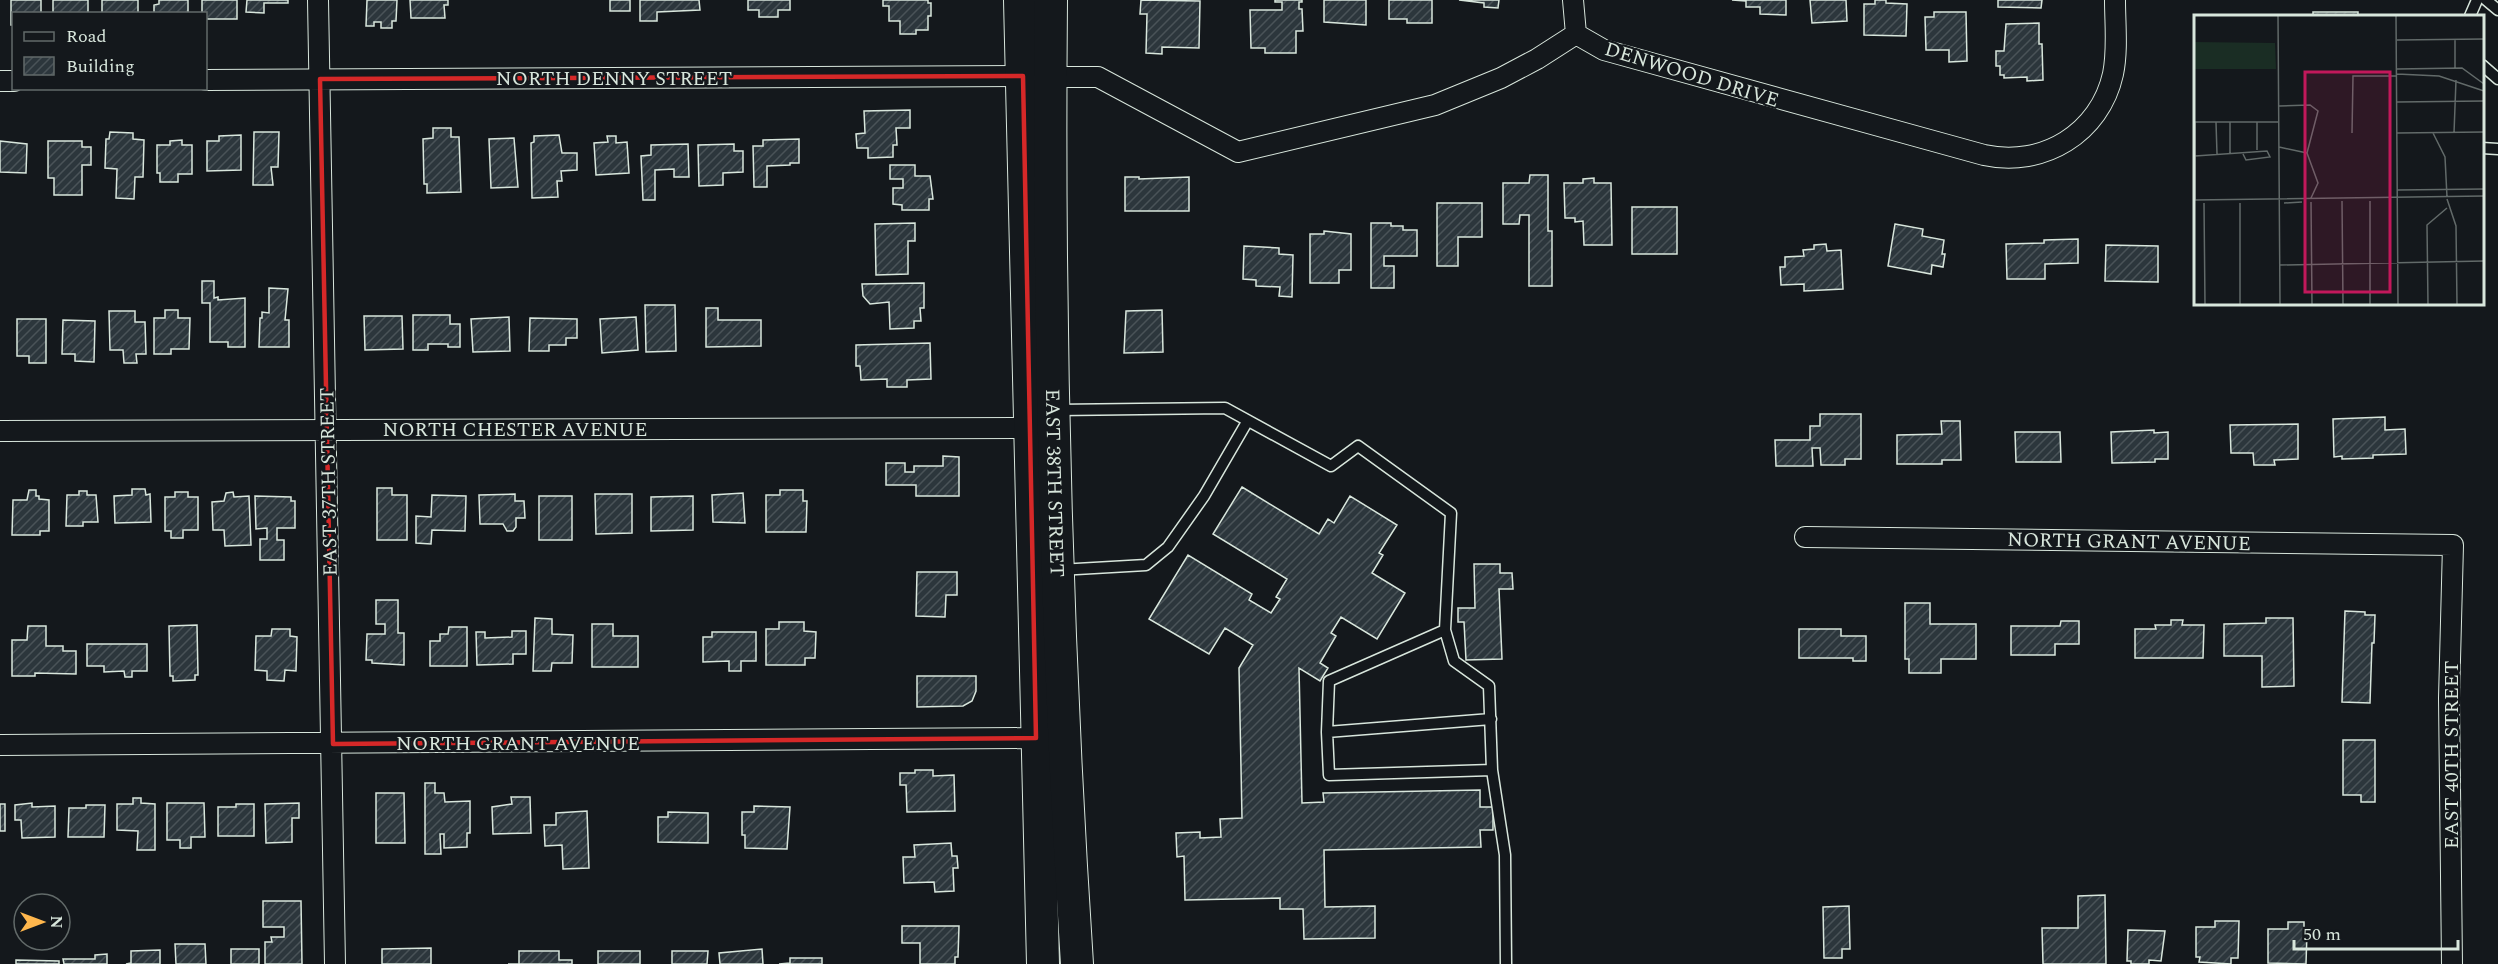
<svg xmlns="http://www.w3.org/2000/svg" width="2498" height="964" font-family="Spectral,serif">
<defs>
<pattern id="building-hatch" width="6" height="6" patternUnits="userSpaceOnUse" patternTransform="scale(1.5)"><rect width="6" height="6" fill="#2c363c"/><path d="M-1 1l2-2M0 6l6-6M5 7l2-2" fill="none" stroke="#4a5358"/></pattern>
</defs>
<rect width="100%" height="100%" fill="#14181c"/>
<!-- building -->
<path fill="url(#building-hatch)" stroke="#d8e6dc" stroke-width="1.5" d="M 11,0 L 41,0 L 41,14 L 14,14 L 14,25 L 11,25 Z
M 53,0 L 88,0 L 88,13 L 53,14 Z
M 102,0 L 138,0 L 138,14 L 102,14 Z
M 159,0 L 188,0 L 188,14 L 154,14 L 154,5 L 159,4 Z
M 202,0 L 237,0 L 237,19 L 206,19 L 206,14 L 202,14 Z
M 247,0 L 288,0 L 288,3 L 264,3 L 264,13 L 246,12 Z
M 367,0 L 397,0 L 396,21 L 392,21 L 392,28 L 381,28 L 381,22 L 374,22 L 374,26 L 366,26 Z
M 410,0 L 448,0 L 448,5 L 444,5 L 445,18 L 411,18 Z
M 610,0 L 630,0 L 630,11 L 610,11 Z
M 640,0 L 699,0 L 700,10 L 657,12 L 657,21 L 640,21 Z
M 748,0 L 790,0 L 790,10 L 778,10 L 778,17 L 759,17 L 759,10 L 748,10 Z
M 883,0 L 928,0 L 928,3 L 931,3 L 931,16 L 928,16 L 928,30 L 916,30 L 916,34 L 900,34 L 900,21 L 889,21 L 889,6 L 883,6 Z
M 1141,0 L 1200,1 L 1199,48 L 1162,47 L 1162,54 L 1146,53 L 1147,14 L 1140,14 Z
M 1275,0 L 1302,0 L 1302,2 L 1299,2 L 1299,9 L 1302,9 L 1303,31 L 1296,31 L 1296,53 L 1265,53 L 1265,48 L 1251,48 L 1250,10 L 1282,10 L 1282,2 L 1275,2 Z
M 1324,0 L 1366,0 L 1366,25 L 1324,22 Z
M 1389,0 L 1432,0 L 1432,23 L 1407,23 L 1407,19 L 1389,19 Z
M 1459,0 L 1499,0 L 1498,8 L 1484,7 L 1484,3 Z
M 1732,0 L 1786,0 L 1786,15 L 1760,14 L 1760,7 L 1746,7 L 1746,1 Z
M 1810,0 L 1846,0 L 1847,21 L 1812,23 Z
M 1875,0 L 1886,0 L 1886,3 L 1907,4 L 1906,36 L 1864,35 L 1864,4 L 1875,4 Z
M 1998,0 L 2042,0 L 2041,8 L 1998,7 Z
M 1934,12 L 1966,12 L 1967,61 L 1949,62 L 1949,50 L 1926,50 L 1925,17 L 1934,17 Z
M 2313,12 L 2358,12 L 2358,16 L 2313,16 Z
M 2039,23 L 2039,44 L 2042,44 L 2043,80 L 2027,81 L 2027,77 L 2004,78 L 2004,75 L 2000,75 L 2000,66 L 1996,66 L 1996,51 L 2004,51 L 2006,24 Z
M 910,110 L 910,128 L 896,128 L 897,145 L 893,145 L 893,157 L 868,158 L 868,148 L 857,148 L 856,134 L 865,133 L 864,111 Z
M 433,128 L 451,128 L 451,137 L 459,137 L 461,192 L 427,193 L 427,184 L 424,184 L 423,139 L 433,138 Z
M 110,132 L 133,133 L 133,139 L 144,140 L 143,177 L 135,177 L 134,199 L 116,198 L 117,169 L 105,168 L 106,139 L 109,139 Z
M 254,132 L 279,132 L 278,167 L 271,167 L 273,185 L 253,185 Z
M 241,135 L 241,170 L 207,171 L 207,141 L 219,141 L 219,136 Z
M 559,135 L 562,153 L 577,153 L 577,170 L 561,171 L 562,181 L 557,181 L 558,197 L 532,198 L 531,143 L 534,142 L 534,136 Z
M 607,136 L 616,136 L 616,143 L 627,142 L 629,173 L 596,175 L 594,143 L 608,142 Z
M 514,138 L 518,187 L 491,188 L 489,139 Z
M 799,139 L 799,163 L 790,163 L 790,165 L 767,166 L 767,187 L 754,187 L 753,146 L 763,146 L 763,140 Z
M 182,140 L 182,145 L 192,145 L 192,174 L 178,174 L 178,182 L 160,182 L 160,173 L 157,173 L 157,145 L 170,145 L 170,141 Z
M 0,141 L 27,144 L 26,173 L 0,172 Z
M 48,141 L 82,141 L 82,147 L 91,147 L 91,165 L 82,165 L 82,195 L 54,195 L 54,178 L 48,178 Z
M 688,144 L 689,177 L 674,177 L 674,169 L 655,170 L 655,200 L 643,200 L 641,156 L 651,155 L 651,145 Z
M 734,144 L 734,151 L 743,151 L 743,172 L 723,173 L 723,185 L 699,186 L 698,145 Z
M 890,165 L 915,165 L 915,176 L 930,176 L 933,199 L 929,199 L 929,210 L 902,210 L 902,205 L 893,204 L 893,188 L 903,188 L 903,179 L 890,179 Z
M 1530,175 L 1548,175 L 1548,231 L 1552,231 L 1552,286 L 1529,286 L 1529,215 L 1520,215 L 1519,224 L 1503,224 L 1503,183 L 1529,183 Z
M 1125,177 L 1139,177 L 1139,179 L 1189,177 L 1189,211 L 1125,211 Z
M 1594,178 L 1594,183 L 1611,183 L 1612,245 L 1584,245 L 1583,221 L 1575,222 L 1575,218 L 1565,218 L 1564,183 L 1583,183 L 1583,179 Z
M 1437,203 L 1482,203 L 1482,237 L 1458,237 L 1458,266 L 1437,266 Z
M 1632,207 L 1677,207 L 1677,254 L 1632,254 Z
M 915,223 L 915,241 L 908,241 L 908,274 L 876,275 L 875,224 Z
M 1371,223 L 1391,223 L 1391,226 L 1403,226 L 1403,230 L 1417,230 L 1417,256 L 1384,256 L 1384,266 L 1394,266 L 1394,288 L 1371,288 Z
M 1895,224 L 1923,229 L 1922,236 L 1944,240 L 1942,254 L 1945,254 L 1943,267 L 1932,265 L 1931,274 L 1888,266 Z
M 1324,231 L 1351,234 L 1351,270 L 1339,270 L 1339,283 L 1310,283 L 1310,234 L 1324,234 Z
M 2078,239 L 2078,263 L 2045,264 L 2045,279 L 2007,279 L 2006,244 L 2044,243 L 2044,240 Z
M 1826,244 L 1827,251 L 1841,250 L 1843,289 L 1804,291 L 1804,284 L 1781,285 L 1780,267 L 1785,267 L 1785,257 L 1804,256 L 1803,250 L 1814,249 L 1814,245 Z
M 2106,245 L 2158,246 L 2158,282 L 2105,281 Z
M 1244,246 L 1279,248 L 1279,254 L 1293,255 L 1292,297 L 1279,296 L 1280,287 L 1256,286 L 1256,280 L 1243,279 Z
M 202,281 L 214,281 L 214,298 L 218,297 L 218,300 L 245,298 L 245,347 L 228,347 L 228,342 L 210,342 L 210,303 L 202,303 Z
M 924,283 L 924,308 L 920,308 L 921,321 L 914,321 L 914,328 L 890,329 L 889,302 L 870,304 L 863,296 L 862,284 Z
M 269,288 L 288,289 L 285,320 L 289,320 L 289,347 L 259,347 L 260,318 L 262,318 L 262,312 L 269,313 Z
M 645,305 L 675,305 L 676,351 L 646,352 Z
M 706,308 L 718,308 L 718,320 L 761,320 L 761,346 L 706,347 Z
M 165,310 L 178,310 L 178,318 L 190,318 L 189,349 L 171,349 L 171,354 L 154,354 L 154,318 L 165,318 Z
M 1162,310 L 1163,352 L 1124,353 L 1126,311 Z
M 109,311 L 135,311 L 135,322 L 145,322 L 146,354 L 136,354 L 137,363 L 124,363 L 123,350 L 110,350 Z
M 413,315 L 450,315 L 450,324 L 460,324 L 460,347 L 448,347 L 448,344 L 428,344 L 428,350 L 413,350 Z
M 364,316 L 402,316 L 403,349 L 365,350 Z
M 509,317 L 510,351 L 473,352 L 471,319 Z
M 636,317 L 638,350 L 602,353 L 600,319 Z
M 530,318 L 577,319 L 577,338 L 566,338 L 566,345 L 549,345 L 549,351 L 529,351 Z
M 17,319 L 46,319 L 46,363 L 29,363 L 29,356 L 17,356 Z
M 63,320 L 95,321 L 94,362 L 75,361 L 75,354 L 62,354 Z
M 930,343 L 931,379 L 907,380 L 907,387 L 887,387 L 887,379 L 861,380 L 860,366 L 856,366 L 856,345 Z
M 1820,414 L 1861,414 L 1861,459 L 1845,459 L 1845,465 L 1821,465 L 1820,448 L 1812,448 L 1813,466 L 1776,466 L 1775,440 L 1810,440 L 1810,426 L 1820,426 Z
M 2385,417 L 2385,430 L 2405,429 L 2406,454 L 2373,455 L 2373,458 L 2342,459 L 2342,456 L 2334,457 L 2333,419 Z
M 1941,421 L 1960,421 L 1961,460 L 1942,460 L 1942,464 L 1897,464 L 1897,435 L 1942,434 Z
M 2298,424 L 2298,459 L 2274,460 L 2275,465 L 2254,465 L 2253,453 L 2231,453 L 2230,425 Z
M 2154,430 L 2154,433 L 2168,432 L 2168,459 L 2155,459 L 2155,462 L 2112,463 L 2111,432 Z
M 2015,432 L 2060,432 L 2061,462 L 2016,462 Z
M 943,456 L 959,457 L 959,496 L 916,496 L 916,485 L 886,485 L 886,463 L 905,463 L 905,472 L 914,472 L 914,466 L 943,466 Z
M 1242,487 L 1319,534 L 1328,519 L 1334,523 L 1350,496 L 1397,525 L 1379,553 L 1383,555 L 1372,573 L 1405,593 L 1377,639 L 1341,617 L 1331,633 L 1336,636 L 1320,663 L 1328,668 L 1320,681 L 1299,668 L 1302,803 L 1324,802 L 1323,793 L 1480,790 L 1480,807 L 1493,807 L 1493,830 L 1480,830 L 1481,847 L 1324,850 L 1325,907 L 1375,906 L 1375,938 L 1304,939 L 1303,909 L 1280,909 L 1280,898 L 1185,900 L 1184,856 L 1177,857 L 1176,833 L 1200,832 L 1200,838 L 1221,837 L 1220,819 L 1242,818 L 1239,668 L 1253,645 L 1225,628 L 1209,654 L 1149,619 L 1188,555 L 1252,594 L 1249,600 L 1271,613 L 1280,599 L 1276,597 L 1287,579 L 1213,534 Z
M 377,488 L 392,488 L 392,495 L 407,495 L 407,540 L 377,540 Z
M 132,489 L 145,489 L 146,495 L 150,494 L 151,522 L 115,523 L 114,496 L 132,495 Z
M 29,490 L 36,490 L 36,496 L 39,496 L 39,499 L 49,500 L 49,531 L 40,531 L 40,535 L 12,535 L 13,500 L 27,500 Z
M 780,490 L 803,490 L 803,501 L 807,501 L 806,532 L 766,532 L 766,495 L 780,495 Z
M 79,491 L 87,491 L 87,495 L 96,495 L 98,522 L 83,522 L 83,526 L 66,526 L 67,495 L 79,495 Z
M 175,492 L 188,492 L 188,497 L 198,497 L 198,530 L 183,530 L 183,538 L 171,538 L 171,531 L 165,531 L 165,497 L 175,497 Z
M 233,492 L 234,497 L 249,496 L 251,545 L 225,546 L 224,530 L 213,530 L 212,502 L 224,501 L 226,493 Z
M 743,493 L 745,523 L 713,522 L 712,495 Z
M 515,494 L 515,501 L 524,501 L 525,518 L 516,518 L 516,527 L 513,531 L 507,531 L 503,524 L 480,524 L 479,495 Z
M 595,494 L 632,494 L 632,533 L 596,534 Z
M 432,495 L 466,496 L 465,531 L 432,530 L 431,544 L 416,543 L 416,516 L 431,517 Z
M 255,496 L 291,497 L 291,501 L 295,501 L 295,528 L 277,528 L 277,540 L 284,540 L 284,560 L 260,560 L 260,539 L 267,539 L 267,528 L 256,529 Z
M 539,496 L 572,496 L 572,540 L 539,540 Z
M 693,496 L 693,530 L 651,531 L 651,497 Z
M 1474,564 L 1500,564 L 1500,573 L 1512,573 L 1513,589 L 1499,589 L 1502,659 L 1466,660 L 1464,622 L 1458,622 L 1458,608 L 1475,608 Z
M 917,572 L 957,572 L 957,595 L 946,595 L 945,617 L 916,616 Z
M 376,600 L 398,600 L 398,633 L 404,633 L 404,665 L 372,663 L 372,660 L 366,660 L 367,634 L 385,634 L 385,624 L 376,624 Z
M 1905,603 L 1930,603 L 1930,624 L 1976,624 L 1976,659 L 1941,659 L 1941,673 L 1909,673 L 1909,659 L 1905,659 Z
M 2345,611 L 2365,612 L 2365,615 L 2375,615 L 2374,643 L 2372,643 L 2370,703 L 2342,702 Z
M 535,618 L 552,619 L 552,634 L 573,635 L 572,663 L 552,663 L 551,671 L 533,671 Z
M 2266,618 L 2293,618 L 2294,686 L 2262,687 L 2262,656 L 2224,656 L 2224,624 L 2266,623 Z
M 2171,620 L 2183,620 L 2182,625 L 2204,625 L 2203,658 L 2135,658 L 2135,629 L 2156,629 L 2155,625 L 2171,625 Z
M 2061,621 L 2079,621 L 2079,644 L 2055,644 L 2055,655 L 2011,655 L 2011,626 L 2060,626 Z
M 779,622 L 804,622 L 804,631 L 816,632 L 815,658 L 805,658 L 805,665 L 766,665 L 766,629 L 779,629 Z
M 592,624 L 613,624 L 613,636 L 638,636 L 638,667 L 592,667 Z
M 197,625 L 198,675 L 195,675 L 195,680 L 173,681 L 173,676 L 170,676 L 169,626 Z
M 28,626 L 46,626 L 46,646 L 63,646 L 63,651 L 76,651 L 76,674 L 35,673 L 35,676 L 12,676 L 12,640 L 27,640 Z
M 449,627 L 467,627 L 467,666 L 430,666 L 430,641 L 440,641 L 440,634 L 448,634 Z
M 272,629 L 290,629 L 290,636 L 297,637 L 296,671 L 285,670 L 284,681 L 267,680 L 267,671 L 255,670 L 256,636 L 271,636 Z
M 1799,629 L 1841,629 L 1841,636 L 1866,636 L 1866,661 L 1853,661 L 1853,658 L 1799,658 Z
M 512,631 L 526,631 L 526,654 L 513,654 L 513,664 L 477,665 L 476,632 L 485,632 L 485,638 L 512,637 Z
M 712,632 L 756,632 L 756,661 L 741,661 L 741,671 L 729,671 L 729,661 L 703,662 L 703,637 L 712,637 Z
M 87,644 L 147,644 L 147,671 L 132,671 L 132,677 L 125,677 L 124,671 L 104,672 L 104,666 L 87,666 Z
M 917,676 L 976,676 L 976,691 L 972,701 L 963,706 L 917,707 Z
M 2343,740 L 2375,740 L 2375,802 L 2361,802 L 2361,795 L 2343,795 Z
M 915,770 L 933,770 L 933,776 L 954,775 L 955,811 L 907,812 L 906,785 L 900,785 L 900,773 L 915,773 Z
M 425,783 L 435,783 L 435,793 L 444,793 L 445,802 L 470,801 L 470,833 L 467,833 L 467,847 L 444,848 L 444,834 L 440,834 L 441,854 L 425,854 Z
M 376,793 L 404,793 L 405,843 L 376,843 Z
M 511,797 L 530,797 L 531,833 L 493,834 L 492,807 L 512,804 Z
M 133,798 L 141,798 L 141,803 L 155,804 L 155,850 L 137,850 L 138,831 L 117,830 L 117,804 L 133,804 Z
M 32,803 L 32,807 L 55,806 L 55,837 L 22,838 L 21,820 L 15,820 L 15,805 Z
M 167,803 L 204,803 L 205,837 L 191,837 L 191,848 L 180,848 L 180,840 L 167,840 Z
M 299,803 L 299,818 L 292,818 L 292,842 L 266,843 L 265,804 Z
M 0,804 L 5,804 L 5,831 L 0,831 Z
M 236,804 L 254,804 L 254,836 L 218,836 L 218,807 L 236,807 Z
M 86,805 L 105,805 L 104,837 L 68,837 L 69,808 L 86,808 Z
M 754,806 L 790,807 L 787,849 L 745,848 L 745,835 L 742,835 L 742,812 L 754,812 Z
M 587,811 L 589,868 L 563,869 L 562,845 L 545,846 L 544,825 L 556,825 L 556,813 Z
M 668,812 L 708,813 L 708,843 L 658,842 L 658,817 L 668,817 Z
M 951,843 L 952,856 L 957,856 L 958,868 L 953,868 L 954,891 L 935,892 L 934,882 L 904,883 L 903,857 L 915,857 L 914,845 Z
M 2105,895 L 2106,964 L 2043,964 L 2042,928 L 2078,928 L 2078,896 Z
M 263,901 L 301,901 L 302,964 L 265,964 L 265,942 L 272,942 L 271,937 L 284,937 L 284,927 L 263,927 Z
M 1849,906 L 1850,949 L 1842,949 L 1842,958 L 1824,958 L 1823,907 Z
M 2215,921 L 2239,921 L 2238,958 L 2231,958 L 2231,964 L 2199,962 L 2200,957 L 2196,957 L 2196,927 L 2215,927 Z
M 2288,922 L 2304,922 L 2304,932 L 2307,932 L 2306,964 L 2268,963 L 2268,929 L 2288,929 Z
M 902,926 L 959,926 L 958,957 L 955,957 L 955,964 L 920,964 L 920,943 L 902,943 Z
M 2128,930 L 2165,931 L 2161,961 L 2149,960 L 2149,964 L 2131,964 L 2131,961 L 2127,961 Z
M 175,944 L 205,944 L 206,964 L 176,964 Z
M 431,948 L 431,964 L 382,964 L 382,949 Z
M 231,949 L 259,949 L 259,964 L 231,964 Z
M 762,949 L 763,964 L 720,964 L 719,953 Z
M 160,950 L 160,964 L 126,964 L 131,963 L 131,951 Z
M 519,951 L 559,951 L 559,960 L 572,960 L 572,964 L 508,964 L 519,964 Z
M 598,951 L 640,951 L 640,964 L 598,964 Z
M 672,951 L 708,951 L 707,964 L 672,964 Z
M 107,954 L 107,964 L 64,964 L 63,959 L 95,959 L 95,955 Z
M 790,958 L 822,958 L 822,964 L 779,964 L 790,963 Z
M 16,960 L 59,961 L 59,964 L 16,964 Z"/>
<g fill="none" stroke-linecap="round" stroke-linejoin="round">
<!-- lane casing -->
<g stroke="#d8e6dc" stroke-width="13">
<path id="lane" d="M 2486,0 L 2498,10
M 2470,16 L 2477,0
M 2482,65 L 2498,79
M 2482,148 L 2498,149
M 1056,410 L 1225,408 L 1331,466 L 1358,446 L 1451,513 L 1445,630 L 1454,661 L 1489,686 L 1492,770 L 1505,855 L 1506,964
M 1059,570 L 1146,565 L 1168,547 L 1204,496 L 1247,422
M 1445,630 L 1329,681 L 1327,732 L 1491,719
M 1327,732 L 1329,775 L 1492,770"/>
</g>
<!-- street casing -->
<g stroke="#d8e6dc" stroke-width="22">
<path id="street" d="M 318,0 L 335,964
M 1573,0 L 1576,34
M 1576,34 L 1604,50 L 1984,155 C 2043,168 2100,133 2113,74 C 2118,50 2115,24 2115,0
M 1050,77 L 1098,77 L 1238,152 L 1435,105 L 1501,78 L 1537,59 L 1576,34
M 206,80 L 1023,76
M 0,81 L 14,81
M 0,431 L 1030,428
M 1805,537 L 2453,545 L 2449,698 L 2452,964
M 0,745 L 1036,738"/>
</g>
<!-- primary casing -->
<g stroke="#d8e6dc" stroke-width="34">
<g id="primary">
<path d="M 1020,0 L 1043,964"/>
<path id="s1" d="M 1051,0 C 1048,321 1056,643 1077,964"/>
</g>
</g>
<!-- lane -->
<use href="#lane" stroke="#14181c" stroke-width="10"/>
<!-- street -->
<use href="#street" stroke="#14181c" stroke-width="20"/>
<!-- primary -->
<use href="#primary" stroke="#14181c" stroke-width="32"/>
</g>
<!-- marked area -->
<path fill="none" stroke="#d62828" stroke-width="4.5" stroke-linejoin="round" d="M 1023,76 L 1036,738 L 333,744 L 320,79 Z"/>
<g text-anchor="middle" stroke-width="4.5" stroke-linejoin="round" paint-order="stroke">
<!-- street labels -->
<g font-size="20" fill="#d8e6dc" stroke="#14181c">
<text transform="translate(1692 74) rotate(17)" y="7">DENWOOD DRIVE</text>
<text x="614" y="85">NORTH DENNY STREET</text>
<text x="515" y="436">NORTH CHESTER AVENUE</text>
<text transform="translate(328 482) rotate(-91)" y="7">EAST 37TH STREET</text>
<text dy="7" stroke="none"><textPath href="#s1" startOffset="483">EAST 38TH STREET</textPath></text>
<text transform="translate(2129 541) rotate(1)" y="7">NORTH GRANT AVENUE</text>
<text x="518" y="750">NORTH GRANT AVENUE</text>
<text transform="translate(2451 755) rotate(-90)" y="7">EAST 40TH STREET</text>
</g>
</g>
<!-- overview -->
<g transform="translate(2194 15)">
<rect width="290" height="290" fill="#14181c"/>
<path d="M 0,27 L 81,28 L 82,54 L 0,54 Z" fill="#1a2d24"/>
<path fill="none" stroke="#626a69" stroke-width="1.5" d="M 84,0 L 86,289M 202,0 L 204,289M 203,25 L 290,24M 261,25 L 261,53M 203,54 L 268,53 L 290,69M 203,59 L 245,61 L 290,76M 203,87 L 290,86M 85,91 L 116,90 L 124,96 L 113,138M 0,107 L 85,107M 1,107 L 1,185M 22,107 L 23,139M 36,107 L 36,138M 63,107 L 63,135M 158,118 L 159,61 L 203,61M 203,118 L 290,117M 239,118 L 251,142 L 253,182M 260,118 L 262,65M 85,132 L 113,138M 113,138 L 124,168 L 117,183M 1,141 L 73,136 L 76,142 L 52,145 L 49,139M 203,175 L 290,174M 253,184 L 262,211 L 263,289M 0,185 L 290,181M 148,186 L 149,289M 176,186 L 176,289M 117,187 L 118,289M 10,188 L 11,289M 46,188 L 46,289M 90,188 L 108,187M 86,250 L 290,246M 234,289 L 233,210 L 253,193"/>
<path fill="#c2185b" fill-opacity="0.15" stroke="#c2185b" stroke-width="3" d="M 111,57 L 196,57 L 196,277 L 111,277 Z"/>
<rect width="290" height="290" fill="none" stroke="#d8e6dc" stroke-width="3"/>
</g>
<!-- legend -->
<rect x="12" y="12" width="195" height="78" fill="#14181c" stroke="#626a69" stroke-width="1.5"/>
<rect x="24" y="32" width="30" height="9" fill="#14181c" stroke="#626a69" stroke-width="1.5"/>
<text x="66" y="42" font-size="18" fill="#d8e6dc">Road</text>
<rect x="24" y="57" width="30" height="18" fill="url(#building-hatch)" stroke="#626a69" stroke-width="1.5"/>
<text x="66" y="72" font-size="18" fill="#d8e6dc">Building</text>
<!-- north arrow -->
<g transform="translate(42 922) rotate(90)"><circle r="28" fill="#14181c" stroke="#626a69" stroke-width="1.5"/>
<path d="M0-4.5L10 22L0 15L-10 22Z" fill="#ffb74d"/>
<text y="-9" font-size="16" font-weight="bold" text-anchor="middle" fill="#d8e6dc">N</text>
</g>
<!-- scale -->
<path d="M2294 940v9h164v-9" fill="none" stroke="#d8e6dc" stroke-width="3"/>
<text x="2303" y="940" font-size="18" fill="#d8e6dc" stroke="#14181c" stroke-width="4.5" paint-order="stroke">50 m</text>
</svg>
